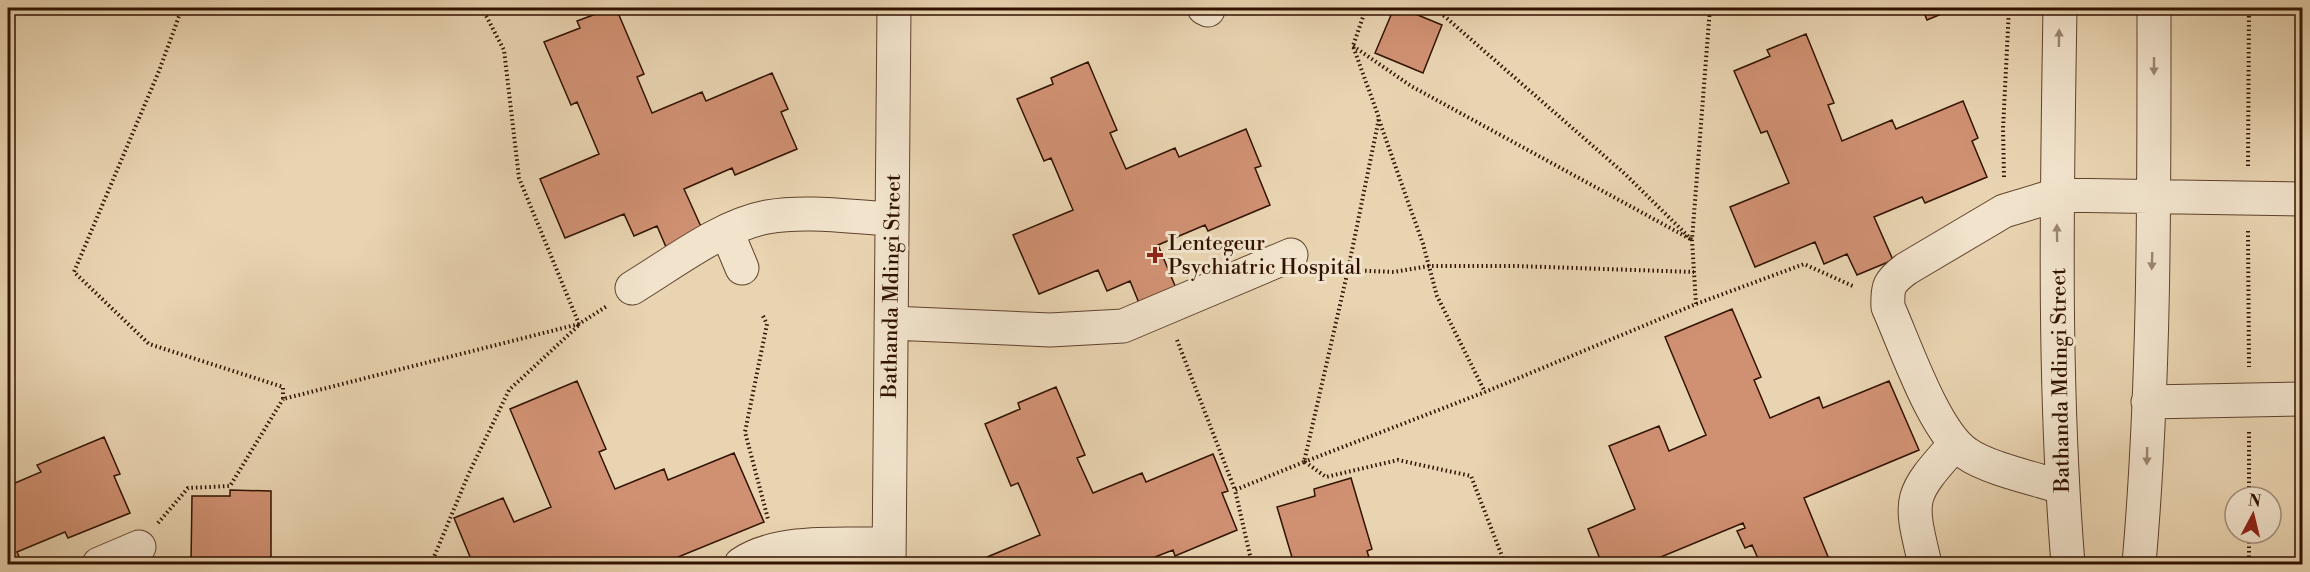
<svg xmlns="http://www.w3.org/2000/svg" width="2310" height="572" font-family="'Libre Bodoni',serif">
<rect width="100%" height="100%" fill="#e9d4b1"/>
<filter id="stains"><feTurbulence type="fractalNoise" baseFrequency=".00333" numOctaves="4"/><feColorMatrix values="0 0 0 0 .2 0 0 0 0 .09 0 0 0 0 .02 0 0 0 .5 -.17"/></filter>
<radialGradient id="worn" r=".72"><stop offset=".6" stop-color="#630" stop-opacity="0"/><stop offset="1" stop-color="#630" stop-opacity=".3"/></radialGradient>
<!-- building -->
<path fill="#d09173" stroke="#311200" stroke-width="1.5" d="M 612,8 L 616,8 L 644,74 L 637,77 L 652,113 L 702,92 L 706,101 L 772,73 L 788,109 L 781,112 L 797,149 L 735,175 L 732,168 L 684,189 L 703,231 L 666,247 L 657,226 L 634,236 L 624,214 L 565,238 L 540,179 L 599,154 L 577,102 L 571,105 L 544,42 L 580,28 L 577,21 Z
M 1394,8 L 1401,8 L 1442,25 L 1423,73 L 1375,53 Z
M 1922,8 L 1956,8 L 1927,20 Z
M 1806,34 L 1834,103 L 1828,105 L 1842,141 L 1892,120 L 1896,129 L 1963,101 L 1978,138 L 1972,141 L 1987,177 L 1925,203 L 1922,197 L 1874,217 L 1893,260 L 1857,275 L 1847,254 L 1824,264 L 1815,242 L 1755,267 L 1730,207 L 1789,183 L 1767,131 L 1761,133 L 1734,71 L 1770,56 L 1767,50 Z
M 1088,62 L 1117,130 L 1110,133 L 1126,169 L 1175,148 L 1179,157 L 1246,129 L 1261,166 L 1255,168 L 1270,205 L 1208,231 L 1205,225 L 1158,245 L 1176,288 L 1139,303 L 1130,281 L 1107,291 L 1098,270 L 1039,294 L 1013,235 L 1073,210 L 1051,158 L 1044,161 L 1017,99 L 1053,84 L 1051,78 Z
M 2298,296 L 2302,296 L 2302,369 L 2297,369 Z
M 1732,309 L 1761,377 L 1754,380 L 1770,418 L 1819,397 L 1823,408 L 1889,381 L 1919,450 L 1804,498 L 1831,564 L 1756,564 L 1760,563 L 1752,545 L 1745,548 L 1737,531 L 1745,528 L 1743,523 L 1644,564 L 1602,564 L 1588,529 L 1635,509 L 1609,446 L 1659,426 L 1669,451 L 1706,435 L 1665,337 Z
M 577,381 L 606,449 L 599,452 L 615,489 L 664,469 L 668,480 L 734,453 L 764,522 L 661,564 L 473,564 L 454,518 L 503,498 L 514,522 L 551,507 L 510,409 Z
M 1056,387 L 1085,455 L 1077,458 L 1093,493 L 1142,473 L 1146,482 L 1213,454 L 1228,491 L 1222,493 L 1237,530 L 1175,556 L 1173,550 L 1137,564 L 982,564 L 980,560 L 1040,535 L 1018,483 L 1011,486 L 985,424 L 1020,409 L 1018,403 Z
M 104,437 L 120,474 L 114,476 L 130,513 L 68,538 L 65,532 L 17,552 L 22,564 L 8,564 L 8,486 L 41,472 L 37,465 Z
M 1351,478 L 1372,549 L 1367,551 L 1371,564 L 1294,564 L 1277,507 L 1315,496 L 1314,489 Z
M 230,490 L 271,491 L 271,564 L 191,564 L 192,496 L 230,496 Z"/>
<g fill="none" stroke-linecap="round" stroke-linejoin="round">
<!-- minor casing -->
<g stroke="#5f422c" stroke-width="35">
<path id="minor" d="M 1204,8 L 1208,10
M 2060,8 C 2057,193 2053,380 2068,564
M 727,232 L 742,268
M 632,288 C 672,264 720,226 767,217 C 807,210 851,217 892,219
M 891,323 L 1050,330 L 1123,326 L 1291,255
M 2148,402 L 2302,399
M 2062,487 C 2036,479 1986,468 1966,453 C 1934,431 1905,345 1888,307 C 1887,286 1889,282 1906,269 L 2004,211 L 2057,195 L 2302,199
M 99,564 L 139,547
M 741,564 C 779,538 844,545 889,544
M 889,564 L 894,8
M 1925,564 C 1909,497 1908,497 1955,444
M 2139,564 C 2155,379 2154,193 2154,8"/>
</g>
<!-- path -->
<path stroke="#311200" stroke-width="4" stroke-dasharray="1.5 3" stroke-linecap="butt" d="M 182,8 L 159,71 L 74,272 L 149,344 L 283,387 L 283,399 L 579,324
M 482,8 L 504,50 L 519,178 L 579,324 L 607,306
M 1353,46 L 1411,86 L 1692,240 L 1625,174 L 1435,8
M 1379,120 L 1423,244 L 1437,296 L 1485,392
M 2248,166 L 2249,8
M 2004,177 L 2003,129 L 2009,8
M 2248,231 L 2249,367
M 1321,263 L 1348,270 L 1394,272 L 1429,266 L 1516,266 L 1694,272
M 1696,304 L 1692,240 L 1710,8
M 763,316 L 767,324 L 745,432 L 768,519
M 1177,340 L 1235,490
M 2249,432 L 2249,497
M 1304,462 L 1485,392 L 1696,304 L 1804,264 L 1855,287
M 1305,462 L 1326,477 L 1398,460 L 1471,476 L 1505,564
M 158,523 L 188,488 L 230,486 L 283,399
M 2249,533 L 2249,564
M 431,564 L 469,473 L 509,390 L 579,325
M 1252,564 L 1235,490 L 1304,462 L 1348,270 L 1379,118 L 1353,46 L 1366,8"/>
<!-- minor -->
<use href="#minor" stroke="#f1e3cc" stroke-width="33"/>
</g>
<!-- one-way arrows -->
<defs><path id="oneway-solid" d="M-6-.8H1V-3.2L6.5 0L1 3.2V.8H-6Z" transform="scale(1.5)"/></defs>
<g fill="#9b8570">
<use href="#oneway-solid" transform="translate(2059 38) rotate(-89)"/>
<use href="#oneway-solid" transform="translate(2154 66) rotate(90)"/>
<use href="#oneway-solid" transform="translate(2057 233) rotate(-91)"/>
<use href="#oneway-solid" transform="translate(2152 261) rotate(92)"/>
<use href="#oneway-solid" transform="translate(2147 456) rotate(91)"/>
</g>
<!-- markers -->
<path fill="#8f2418" stroke="#f1e3cc" stroke-width="2" d="M1152 246h6v6h6v6h-6v6h-6v-6h-6v-6h6z"/>
<g text-anchor="middle" stroke-width="6" stroke-linejoin="round" paint-order="stroke">
<!-- poi labels -->
<g font-size="21" fill="#311200" stroke="#f1e3cc" text-anchor="start">
<text x="1168" y="250">Lentegeur<tspan x="1168" dy="24">Psychiatric Hospital</tspan></text>
</g>
<!-- street labels -->
<g font-size="21" fill="#311200" stroke="#f1e3cc">
<text transform="translate(891 286) rotate(-89)" y="7">Bathanda Mdingi Street</text>
<text transform="translate(2060 380) rotate(-91)" y="7">Bathanda Mdingi Street</text>
</g>
</g>
<!-- margin -->
<rect width="2310" height="572" fill="none" stroke="#e9d4b1" stroke-width="30"/>
<rect x="9" y="9" width="2292" height="554" fill="none" stroke="#311200" stroke-width="3"/>
<rect x="15" y="15" width="2280" height="542" fill="none" stroke="#311200" stroke-width="1.5"/>
<!-- north arrow -->
<g transform="translate(2253 515) rotate(7)"><circle r="28" fill="#f1e3cc" stroke="#a48f7a" stroke-width="1.5"/>
<path d="M0-4.5L10 22L0 15L-10 22Z" fill="#8f2418"/>
<text y="-9" font-size="16" font-weight="bold" text-anchor="middle" fill="#311200">N</text>
</g>
<rect width="100%" height="100%" filter="url(#stains)"/>
<rect width="100%" height="100%" fill="url(#worn)"/>
</svg>
